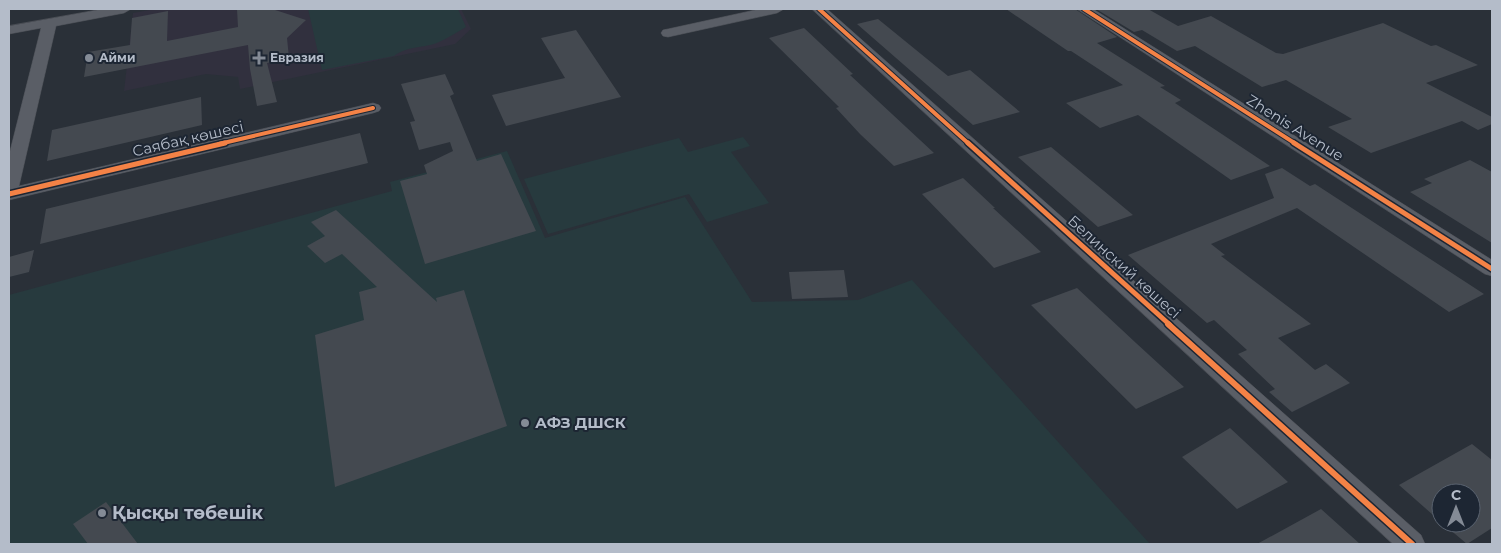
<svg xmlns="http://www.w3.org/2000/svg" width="1501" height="553" font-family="Montserrat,sans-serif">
<rect width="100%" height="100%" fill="#2a3038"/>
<!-- medical -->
<path fill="#31303e" d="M 155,9 L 461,9 L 471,29 L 455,44 L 240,89 L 238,77 L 206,74 L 124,91 L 133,13 Z"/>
<!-- green -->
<path fill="#273a3e" d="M 308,9 L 458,9 L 466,27 C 457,32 448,38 439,42 C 423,49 409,45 394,56 L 322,70 Z
M 743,137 L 750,146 L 731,152 L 769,203 L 707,222 L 689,194 L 548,234 L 524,179 L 679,138 L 688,152 Z
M 507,151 L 545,238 L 685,197 L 752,302 L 858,300 L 912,280 L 1150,544 L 9,544 L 9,295 L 392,191 L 390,182 Z"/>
<!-- building -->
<path fill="#444950" d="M 237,9 L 272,9 L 306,20 L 287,38 L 289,58 L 267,63 L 277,102 L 257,106 L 250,69 L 248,45 L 84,77 L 88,52 L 130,45 L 132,18 L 168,11 L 167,41 L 238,27 Z
M 1006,9 L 1075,9 L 1117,37 L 1097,43 L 1165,86 L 1160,87 L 1181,100 L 1175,103 L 1270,166 L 1231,180 L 1138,115 L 1100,128 L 1066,103 L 1123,85 L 1071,51 L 1068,51 Z
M 1096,9 L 1148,9 L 1178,26 L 1211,16 L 1276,53 L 1283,54 L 1383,23 L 1431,46 L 1436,45 L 1478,65 L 1426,83 L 1492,117 L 1492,124 L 1478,130 L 1462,121 L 1371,153 L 1328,127 L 1352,119 L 1286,80 L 1262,87 L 1195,46 L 1177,51 L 1142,30 L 1134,32 Z
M 878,19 L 948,76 L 970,70 L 1020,112 L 973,125 L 857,24 Z
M 804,28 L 853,74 L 850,75 L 934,153 L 894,166 L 860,134 L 836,108 L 839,107 L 769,38 Z
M 576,30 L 621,97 L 506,126 L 492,95 L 565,78 L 541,38 Z
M 445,74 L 454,94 L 450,96 L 477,161 L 501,154 L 536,231 L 425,264 L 400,181 L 427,174 L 424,165 L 453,151 L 450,142 L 419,150 L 410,122 L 415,121 L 401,84 Z
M 201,97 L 202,125 L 47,161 L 52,130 Z
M 360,133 L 368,163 L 40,244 L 46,209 Z
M 1051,147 L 1133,215 L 1098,227 L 1018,157 Z
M 1470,160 L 1492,172 L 1492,243 L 1410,192 L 1432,183 L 1424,179 Z
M 1282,168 L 1310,186 L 1315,184 L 1484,294 L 1449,312 L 1297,208 L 1211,244 L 1225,255 L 1221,256 L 1311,324 L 1278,338 L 1315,370 L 1326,364 L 1350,383 L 1292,412 L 1269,392 L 1275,389 L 1238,354 L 1247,350 L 1214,320 L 1207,323 L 1128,255 L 1274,198 L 1265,174 Z
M 963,178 L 995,208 L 993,208 L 1041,252 L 994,268 L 922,194 Z
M 336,210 L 437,302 L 436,298 L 464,290 L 507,426 L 335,487 L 315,335 L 364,320 L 359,292 L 377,287 L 342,254 L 325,263 L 307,246 L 325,236 L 311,222 Z
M 34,250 L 29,272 L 9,277 L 9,257 Z
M 844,270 L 848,297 L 792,299 L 789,272 Z
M 1077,288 L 1136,343 L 1184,387 L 1136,409 L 1031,305 Z
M 1230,428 L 1288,482 L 1237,509 L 1182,457 Z
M 1472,444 L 1492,460 L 1492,528 L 1467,544 L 1442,523 L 1471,523 L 1471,493 L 1441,493 L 1441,522 L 1399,485 Z
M 106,502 L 138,544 L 88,544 L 73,524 Z
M 1321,509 L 1360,544 L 1257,544 Z"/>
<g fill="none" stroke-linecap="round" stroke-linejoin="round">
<!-- street casing -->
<g stroke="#484c53" stroke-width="1">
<path id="street" d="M 103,9 L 131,9 L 124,13 L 56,26 L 19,186 L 373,103 L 379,105 L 381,108 L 379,111 L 373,113 L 9,200 L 9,155 L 41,28 L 9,34 L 9,26 Z
M 760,9 L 784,9 L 777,13 L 668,37 L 663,36 L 661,33 L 663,30 L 668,29 Z
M 812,9 L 827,9 L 1421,535 L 1425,544 L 1393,544 Z
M 1077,9 L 1093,9 L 1492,260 L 1492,276 L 1485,274 Z"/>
</g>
<!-- street -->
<use href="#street" fill="#5a5e66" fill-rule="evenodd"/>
<!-- cycleway-far2 casing -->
<g stroke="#1d2633" stroke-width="6">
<path id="cycleway-far2" d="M 819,9 L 969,144
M 1084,9 L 1296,144
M 219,144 L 373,108"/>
</g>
<!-- cycleway-far1 casing -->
<g stroke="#1d2633" stroke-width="8">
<path id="cycleway-far1" d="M 968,143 L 1170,325
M 1294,143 L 1492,269
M 9,194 L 225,143"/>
</g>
<!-- cycleway casing -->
<g stroke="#1d2633" stroke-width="9">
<path id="cycleway" d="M 1168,324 L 1412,544"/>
</g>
<!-- cycleway-far2 -->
<use href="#cycleway-far2" stroke="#f48246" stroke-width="4"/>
<!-- cycleway-far1 -->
<use href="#cycleway-far1" stroke="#f48246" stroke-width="5"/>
<!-- cycleway -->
<use href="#cycleway" stroke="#f48246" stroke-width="6"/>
</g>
<!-- markers -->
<g fill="#848b96" stroke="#1d2633" stroke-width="2">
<circle cx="89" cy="58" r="5"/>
<path d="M256.5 50.5h5v5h5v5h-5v5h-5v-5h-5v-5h5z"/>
<circle cx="525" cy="423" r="5"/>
<circle cx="102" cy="513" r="5"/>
</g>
<g text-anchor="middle" stroke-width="4" stroke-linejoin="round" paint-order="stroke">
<!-- far-poi labels -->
<g font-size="12" font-weight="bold" fill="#b4bcc9" stroke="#1d2633" text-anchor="start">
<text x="99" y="62">Айми</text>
<text x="270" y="62">Евразия</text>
</g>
<!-- street labels -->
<g font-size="15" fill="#b4bcc9" stroke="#1d2633">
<text transform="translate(1295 128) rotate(32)" y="5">Zhenis Avenue</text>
<text transform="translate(188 139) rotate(-13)" y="5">Саябақ көшесі</text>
<text transform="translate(1124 267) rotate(42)" y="5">Белинский көшесі</text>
</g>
<!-- poi labels -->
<g font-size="15" font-weight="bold" fill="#b4bcc9" stroke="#1d2633" text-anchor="start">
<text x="535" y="428">АФЗ ДШСК</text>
</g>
<!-- near-poi labels -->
<g font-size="18" font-weight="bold" fill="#b4bcc9" stroke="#1d2633" text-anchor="start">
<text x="112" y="519">Қысқы төбешік</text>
</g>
</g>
<!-- border -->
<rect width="1501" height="553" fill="none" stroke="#b4bcc9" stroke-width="20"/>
<!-- north arrow -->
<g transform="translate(1456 508)"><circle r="24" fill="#1d2633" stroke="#59626f"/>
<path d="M0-4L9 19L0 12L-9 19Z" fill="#848b96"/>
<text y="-8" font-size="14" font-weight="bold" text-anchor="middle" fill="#b4bcc9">С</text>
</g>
</svg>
